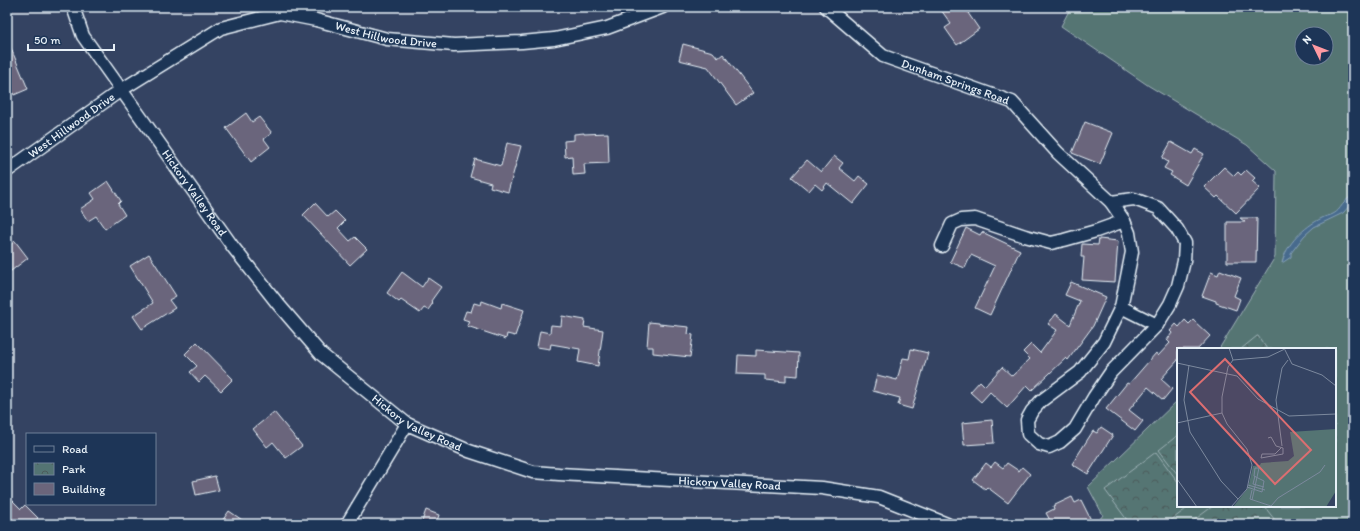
<svg xmlns="http://www.w3.org/2000/svg" width="1360" height="531" font-family="Itim,sans-serif">
<defs>
<pattern id="park-crowns" width="20" height="18" patternUnits="userSpaceOnUse"><rect width="20" height="18" fill="#547473"/><path d="M2 6a3 3 0 1 1 6 0M12 15a3 3 0 1 1 6 0" fill="none" stroke="#4c5c5c"/></pattern>
</defs>
<rect width="100%" height="100%" fill="#344362"/>
<filter id="ink" filterUnits="userSpaceOnUse"><feTurbulence type="fractalNoise" baseFrequency=".025" numOctaves="2"/><feDisplacementMap in="SourceGraphic" scale="8" xChannelSelector="R" yChannelSelector="G"/><feConvolveMatrix kernelMatrix="1 2 1 2 8 2 1 2 1" color-interpolation-filters="sRGB"/></filter>
<g filter="url(#ink)">
<!-- grass -->
<path fill="#547473" stroke="#9eb2b6" fill-rule="evenodd" d="M 1071,7 L 1353,7 L 1353,524 L 1096,524 L 1103,515 L 1088,487 L 1178,400 L 1178,506 L 1335,506 L 1335,349 L 1219,349 L 1275,257 L 1276,171 L 1247,145 L 1149,86 L 1061,26 ZM 1302,34 L 1326,34 L 1326,58 L 1302,58 Z"/>
<!-- park -->
<path fill="url(#park-crowns)" stroke="#9eb2b6" d="M 1258,336 L 1267,349 L 1241,349 L 1257,336 Z
M 1178,435 L 1178,475 L 1159,450 Z
M 1156,452 L 1178,482 L 1178,506 L 1190,506 L 1166,524 L 1130,524 L 1105,490 Z
M 1213,506 L 1264,506 L 1278,524 L 1189,524 Z"/>
<!-- water -->
<path fill="#466b8d" stroke="#87a1b8" d="M 1353,194 L 1353,202 L 1343,213 L 1314,227 L 1304,236 L 1291,253 L 1291,257 L 1282,263 C 1286,244 1304,227 1322,218 C 1325,216 1330,216 1333,214 C 1339,211 1340,207 1344,203 C 1346,200 1350,197 1353,194 Z"/>
<!-- building -->
<path fill="#6b657b" stroke="#e8f1f8" d="M 939,7 L 977,7 L 968,13 L 979,29 L 957,45 L 945,28 L 951,24 Z
M 7,39 L 28,89 L 14,95 L 10,86 L 7,87 Z
M 683,44 L 713,52 L 718,58 L 723,54 L 753,93 L 736,105 L 708,67 L 679,60 Z
M 246,113 L 252,122 L 259,117 L 272,133 L 264,139 L 270,147 L 251,162 L 226,128 Z
M 1085,122 L 1113,133 L 1100,164 L 1072,153 Z
M 584,133 L 584,134 L 608,133 L 609,163 L 584,164 L 585,174 L 573,175 L 572,156 L 565,157 L 564,141 L 574,140 L 574,134 Z
M 1171,142 L 1192,154 L 1195,149 L 1204,154 L 1186,185 L 1170,175 L 1172,172 L 1164,168 L 1168,162 L 1162,158 Z
M 507,143 L 521,146 L 508,192 L 490,187 L 491,183 L 470,177 L 475,159 L 501,166 Z
M 834,156 L 843,163 L 839,168 L 855,181 L 859,176 L 869,184 L 853,204 L 827,183 L 822,190 L 815,184 L 809,191 L 792,177 L 807,160 L 821,172 Z
M 1224,167 L 1234,176 L 1238,172 L 1241,175 L 1246,170 L 1255,178 L 1252,181 L 1260,188 L 1236,213 L 1218,196 L 1216,198 L 1204,187 Z
M 108,181 L 121,201 L 118,204 L 125,215 L 105,229 L 96,216 L 88,221 L 80,209 L 95,199 L 91,193 Z
M 315,203 L 328,217 L 335,211 L 345,221 L 338,228 L 350,241 L 355,237 L 367,249 L 350,265 L 303,215 Z
M 1240,218 L 1257,218 L 1256,262 L 1227,262 L 1227,222 L 1245,222 Z
M 966,228 L 980,235 L 982,232 L 1020,250 L 990,315 L 975,308 L 995,266 L 971,255 L 965,268 L 950,262 Z
M 1099,239 L 1118,241 L 1115,282 L 1082,280 L 1084,257 L 1081,257 L 1082,244 L 1098,245 Z
M 15,241 L 28,258 L 7,274 L 7,247 Z
M 149,254 L 176,296 L 169,300 L 175,308 L 142,329 L 133,316 L 153,303 L 130,266 Z
M 1220,270 L 1241,278 L 1234,296 L 1240,299 L 1236,310 L 1216,303 L 1216,301 L 1202,296 L 1211,272 L 1218,275 Z
M 402,272 L 422,287 L 428,278 L 441,287 L 431,301 L 433,303 L 428,310 L 424,308 L 420,313 L 401,300 L 399,302 L 387,293 Z
M 1071,282 L 1106,297 L 1093,326 L 1068,360 L 1066,358 L 1032,390 L 1027,385 L 1007,408 L 990,392 L 981,402 L 970,392 L 980,381 L 985,386 L 1002,367 L 1012,376 L 1030,359 L 1023,352 L 1031,344 L 1040,353 L 1057,330 L 1048,324 L 1056,314 L 1070,325 L 1080,301 L 1065,295 Z
M 482,301 L 501,308 L 502,303 L 524,310 L 515,336 L 507,334 L 506,339 L 467,326 L 469,321 L 463,319 L 466,311 L 471,312 L 474,303 L 481,305 Z
M 562,316 L 585,320 L 584,327 L 603,330 L 598,366 L 578,362 L 580,349 L 551,344 L 550,349 L 537,347 L 540,331 L 550,333 L 551,325 L 561,326 Z
M 1185,320 L 1189,324 L 1193,320 L 1210,336 L 1198,349 L 1178,349 L 1178,360 L 1161,379 L 1172,389 L 1163,400 L 1148,387 L 1129,410 L 1143,421 L 1135,431 L 1106,409 L 1127,383 L 1129,384 L 1156,353 L 1158,356 L 1170,343 L 1167,340 L 1172,333 L 1170,331 L 1176,324 L 1179,327 Z
M 649,322 L 659,323 L 659,324 L 689,327 L 688,334 L 693,335 L 690,357 L 653,353 L 653,347 L 647,347 Z
M 197,342 L 233,379 L 221,391 L 205,376 L 199,382 L 190,372 L 197,366 L 185,354 Z
M 911,349 L 928,353 L 912,409 L 898,405 L 900,398 L 873,391 L 877,375 L 897,380 L 903,358 L 909,359 Z
M 756,350 L 799,353 L 798,376 L 786,375 L 786,382 L 765,380 L 765,375 L 737,374 L 738,355 L 756,356 Z
M 274,412 L 302,446 L 286,458 L 273,442 L 267,447 L 253,429 Z
M 992,420 L 994,443 L 964,445 L 962,423 Z
M 1101,427 L 1113,435 L 1088,474 L 1072,464 L 1093,431 L 1097,433 Z
M 995,462 L 1003,468 L 1007,463 L 1019,471 L 1022,467 L 1030,474 L 1008,503 L 987,487 L 985,489 L 973,480 L 986,463 L 991,467 Z
M 215,476 L 219,490 L 196,495 L 193,481 Z
M 7,495 L 21,509 L 25,505 L 38,518 L 32,524 L 7,524 Z
M 1072,497 L 1075,503 L 1081,500 L 1093,524 L 1052,524 L 1046,513 L 1054,509 L 1053,506 Z
M 426,510 L 439,515 L 436,524 L 421,524 Z
M 229,511 L 248,524 L 220,524 Z"/>
<g fill="none" stroke-linecap="round" stroke-linejoin="round">
<!-- minor casing -->
<g stroke="#e8f1f8" stroke-width="15">
<g id="minor">
<path id="s1" d="M 73,7 L 83,36 L 233,247 L 278,304 L 321,354 L 407,424 L 469,451 L 533,472 L 559,474 L 822,488 L 879,497 L 947,524"/>
<path id="s2" d="M 826,7 L 883,56 L 1012,102 L 1058,153 L 1111,202"/>
<path id="s3" d="M 7,171 L 121,90 L 221,28 L 280,13 L 316,20 L 387,39 L 454,45 L 522,42 L 554,39 L 607,28 L 663,7"/>
<path d="M 1134,199 L 1158,208 L 1177,229 L 1185,243 L 1184,261 L 1178,286 L 1170,304 L 1157,325 L 1111,372 L 1094,397 L 1075,429 L 1060,442 L 1049,447 L 1039,444 L 1028,434 L 1027,420 L 1032,411 L 1041,401 L 1080,372 L 1104,342 L 1121,307 L 1132,252 L 1129,233 L 1124,221 L 1111,202 Z"/>
<path d="M 942,246 L 952,224 L 961,220 L 975,219 L 1025,236 L 1051,243 L 1064,240 L 1096,231 L 1124,221"/>
<path d="M 1121,307 L 1157,325"/>
<path d="M 347,524 L 407,424"/>
</g>
</g>
<!-- minor -->
<use href="#minor" stroke="#1d3557" stroke-width="12"/>
</g>
</g>
<g text-anchor="middle" stroke-width="3" stroke-linejoin="round" paint-order="stroke">
<!-- street labels -->
<g font-size="12" fill="#e8f1f8" stroke="#1d3557">
<text dy="4" stroke="none"><textPath href="#s3" startOffset="427">West Hillwood Drive</textPath></text>
<text dy="4" stroke="none"><textPath href="#s2" startOffset="152">Dunham Springs Road</textPath></text>
<text dy="4" stroke="none"><textPath href="#s3" startOffset="79">West Hillwood Drive</textPath></text>
<text dy="4" stroke="none"><textPath href="#s1" startOffset="223">Hickory Valley Road</textPath></text>
<text dy="4" stroke="none"><textPath href="#s1" startOffset="547">Hickory Valley Road</textPath></text>
<text dy="4" stroke="none"><textPath href="#s1" startOffset="871">Hickory Valley Road</textPath></text>
</g>
</g>
<!-- overview -->
<g transform="translate(1177 348)">
<rect width="159" height="159" fill="#344362"/>
<path d="M 159,81 L 159,143 L 149,159 L 56,159 L 71,140 L 76,118 L 83,117 L 84,115 L 111,113 L 117,108 L 113,84 Z" fill="#547473"/>
<path fill="none" stroke="#7c899e" stroke-width="1" d="M 52,0 L 56,12M 108,2 L 115,16 L 145,27 L 159,38M 0,15 L 60,28 L 81,51 L 112,68 L 159,66M 12,17 L 7,52 L 13,84 L 44,133 L 61,151M 0,75 L 45,65M 91,90 L 94,89 L 99,98 L 106,100 L 106,106 L 84,110 L 85,106 L 98,106 L 104,100M 105,98 L 99,52 L 105,20 L 111,12M 78,128 L 76,136 L 87,139M 0,131 L 20,159M 71,137 L 88,142M 70,139 L 85,144 L 87,133 L 77,128M 75,142 L 73,151 L 94,158 L 101,150 L 143,124 L 148,117M 75,152 L 82,120 L 78,120 L 77,128M 54,159 L 70,141 L 75,117 L 70,101 L 50,76 L 45,65 L 45,49 L 51,19 L 56,12 L 91,9 L 110,0"/>
<path fill="#dc6e71" fill-opacity="0.15" stroke="#dc6e71" stroke-width="2" d="M 48,11 L 134,102 L 98,136 L 13,44 Z"/>
<rect width="159" height="159" fill="none" stroke="#e8f1f8" stroke-width="2"/>
</g>
<!-- margin -->
<rect width="1360" height="531" fill="none" stroke="#1d3557" stroke-width="24"/>
<rect x="12" y="12" width="1336" height="507" fill="none" stroke="#e8f1f8" stroke-width="1.5" filter="url(#ink)"/>
<!-- legend -->
<rect x="26" y="433" width="130" height="72" fill="#1d3557" stroke="#6e8097"/>
<rect x="34" y="446" width="20" height="6" fill="#1d3557" stroke="#6e8097"/>
<text x="62" y="453" font-size="12" fill="#e8f1f8">Road</text>
<rect x="34" y="463" width="20" height="12" fill="url(#park-crowns)" stroke="#6e8097"/>
<text x="62" y="473" font-size="12" fill="#e8f1f8">Park</text>
<rect x="34" y="483" width="20" height="12" fill="#6b657b" stroke="#6e8097"/>
<text x="62" y="493" font-size="12" fill="#e8f1f8">Building</text>
<!-- north arrow -->
<g transform="translate(1314 46) rotate(313)"><circle r="19" fill="#1d3557" stroke="#6e8097"/>
<path d="M0-3L7 15L0 10L-7 15Z" fill="#ff9aa2"/>
<text y="-6" font-size="11" font-weight="bold" text-anchor="middle" fill="#e8f1f8">N</text>
</g>
<!-- scale -->
<path d="M28 44v6h86v-6" fill="none" stroke="#e8f1f8" stroke-width="2"/>
<text x="34" y="44" font-size="12" fill="#e8f1f8" stroke="#1d3557" stroke-width="3" paint-order="stroke">50 m</text>
</svg>
